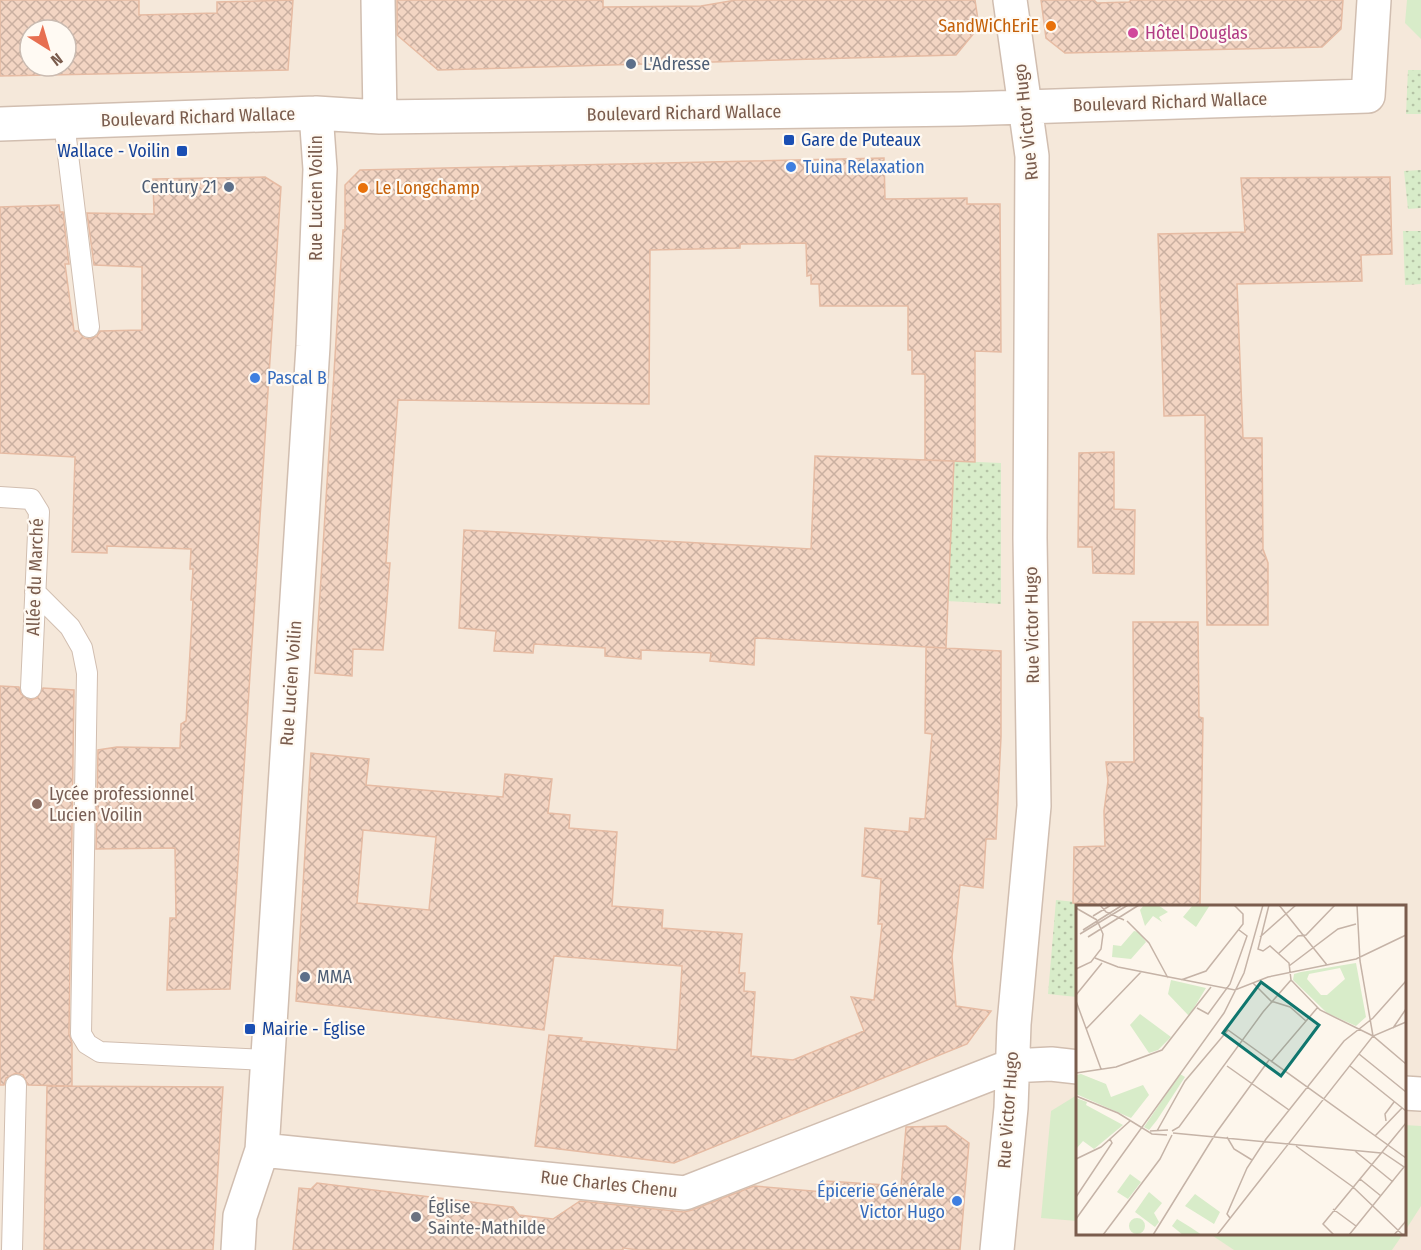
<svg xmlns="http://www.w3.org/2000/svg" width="1421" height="1250" font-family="'Fira Sans Condensed',sans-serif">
<defs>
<pattern id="garden-dots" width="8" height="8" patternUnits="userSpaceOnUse" patternTransform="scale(1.5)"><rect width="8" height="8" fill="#d8ecc9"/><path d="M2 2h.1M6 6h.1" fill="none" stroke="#b4c2a5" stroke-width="1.8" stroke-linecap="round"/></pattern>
<pattern id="building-cross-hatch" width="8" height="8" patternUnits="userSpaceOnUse" patternTransform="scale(1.5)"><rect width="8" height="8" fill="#f3d5c3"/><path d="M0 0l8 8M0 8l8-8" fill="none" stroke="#cab0a1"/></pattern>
</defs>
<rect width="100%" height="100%" fill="#fdf6ec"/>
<!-- residential -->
<path fill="#f5e8da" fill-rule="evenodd" d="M 0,0 L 1421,0 L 1421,1250 L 0,1250 ZM 30,30 L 66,30 L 66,66 L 30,66 ZM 1078,906 L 1404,906 L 1404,1234 L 1078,1234 Z"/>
<!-- park -->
<path fill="#d8ecc9" d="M 1407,0 L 1421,0 L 1421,39 L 1405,23 Z
M 1077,1095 L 1077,1221 L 1041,1218 L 1051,1111 Z
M 1404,1125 L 1421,1126 L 1421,1206 L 1405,1231 Z
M 1210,1234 L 1403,1234 L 1392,1250 L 1234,1250 Z"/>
<!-- garden -->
<path fill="url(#garden-dots)" d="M 1408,70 L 1421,70 L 1421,114 L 1406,114 Z
M 1421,170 L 1421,208 L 1408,209 L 1404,171 Z
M 1403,231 L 1421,231 L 1421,284 L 1405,285 Z
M 954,461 L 1001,463 L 1001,604 L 947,601 Z
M 1056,900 L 1096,904 L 1095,906 L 1078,906 L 1077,997 L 1048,994 Z"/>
<!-- building -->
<path fill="url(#building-cross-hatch)" stroke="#e6bba3" stroke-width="1.5" fill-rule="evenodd" d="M 0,0 L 139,0 L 139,15 L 217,13 L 217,2 L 293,0 L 288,70 L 0,76 ZM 30,30 L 66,30 L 66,66 L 30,66 Z
M 397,0 L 603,0 L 603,7 L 701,6 L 736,0 L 975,0 L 979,27 L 956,55 L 438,70 L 397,35 Z
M 1041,0 L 1094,0 L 1097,3 L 1129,2 L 1131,0 L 1343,0 L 1341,29 L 1322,47 L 1065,53 L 1046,38 Z
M 884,158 L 885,199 L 967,198 L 967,204 L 1000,204 L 1001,352 L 975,351 L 975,462 L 925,460 L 925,374 L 912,374 L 912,350 L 908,350 L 908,306 L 820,306 L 819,284 L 811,284 L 811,275 L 807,276 L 806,243 L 740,244 L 740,248 L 650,250 L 649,404 L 398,400 L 386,563 L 390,563 L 383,650 L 353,649 L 352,676 L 315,673 L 343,230 L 345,230 L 345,185 L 360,170 Z
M 265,177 L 281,187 L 230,989 L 167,990 L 170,918 L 176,918 L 175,848 L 96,849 L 98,750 L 117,747 L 180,748 L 181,724 L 186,721 L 193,600 L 191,600 L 193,569 L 190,569 L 191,549 L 107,546 L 107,553 L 72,552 L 75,457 L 0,453 L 0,207 L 59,205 L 60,212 L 63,212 L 69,264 L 65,264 L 74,331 L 78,331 L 84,338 L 90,339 L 97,336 L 100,331 L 142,330 L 142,267 L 94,265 L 87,213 L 154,214 L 153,179 Z
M 1390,177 L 1392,254 L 1361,255 L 1362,281 L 1237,284 L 1243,438 L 1262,438 L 1263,549 L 1268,563 L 1268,625 L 1207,625 L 1205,415 L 1164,416 L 1158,234 L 1245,232 L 1241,178 Z
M 1114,452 L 1114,509 L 1135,510 L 1134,574 L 1093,573 L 1092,547 L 1078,547 L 1079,453 Z
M 815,456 L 954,461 L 946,648 L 755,638 L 754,665 L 710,661 L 711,653 L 641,650 L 641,659 L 605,656 L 605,648 L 534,644 L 533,653 L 494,651 L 496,631 L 459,628 L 464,530 L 811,549 Z
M 1133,622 L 1198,622 L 1199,717 L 1203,718 L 1200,906 L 1095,906 L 1096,904 L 1073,903 L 1074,847 L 1105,846 L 1104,811 L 1108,781 L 1106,762 L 1134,762 Z
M 926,647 L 1001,651 L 1001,737 L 996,839 L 986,839 L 983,888 L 960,885 L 952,957 L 956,1006 L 991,1011 L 967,1044 L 674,1163 L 535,1146 L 549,1035 L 582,1038 L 581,1041 L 677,1050 L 682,966 L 554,956 L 544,1030 L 296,1001 L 311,753 L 369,759 L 366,785 L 503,797 L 505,774 L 552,779 L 548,813 L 570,815 L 569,828 L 617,832 L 612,906 L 663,910 L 662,928 L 742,934 L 739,973 L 745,973 L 744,991 L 755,992 L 751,1056 L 793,1060 L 864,1031 L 851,997 L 874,1000 L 882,924 L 878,924 L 881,879 L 862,876 L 865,828 L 909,832 L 910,818 L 925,819 L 932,734 L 925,733 ZM 363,830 L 436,837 L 429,910 L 357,903 Z
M 0,686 L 19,687 L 21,694 L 30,700 L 37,698 L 43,688 L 74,690 L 69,1034 L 72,1043 L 72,1086 L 28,1085 L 23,1075 L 16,1073 L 6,1078 L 4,1085 L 0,1085 Z
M 47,1086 L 223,1087 L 213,1250 L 44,1250 Z
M 946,1126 L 969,1143 L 960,1250 L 638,1250 L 623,1248 L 623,1250 L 293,1250 L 299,1188 L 311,1189 L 317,1183 L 513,1207 L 519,1215 L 553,1219 L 580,1201 L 684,1212 L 692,1210 L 754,1186 L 824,1192 L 827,1181 L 901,1186 L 906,1127 Z"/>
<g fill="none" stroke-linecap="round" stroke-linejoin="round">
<!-- lane casing -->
<g stroke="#d1beb0" stroke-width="22">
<path id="lane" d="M 64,122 L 89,327
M 0,497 L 31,499 L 39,512 L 31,688
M 35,592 L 70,627 L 82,648 L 87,673 L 81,1034 L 87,1044 L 100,1052 L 267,1060
M 12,1250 L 16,1085"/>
</g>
<!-- street casing -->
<g stroke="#d1beb0" stroke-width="36">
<path id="street" d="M 378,0 L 380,117
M 0,124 L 316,113 L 380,117 L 960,109 L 1368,96 L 1374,0
M 1404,1093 L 1421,1094
M 262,1150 L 685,1193 L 1011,1066 L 1051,1064 L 1078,1067
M 238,1250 L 240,1216 L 262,1150 L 313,346 L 320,169 L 316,113
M 997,1250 L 1011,1108 L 1014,1024 L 1034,806 L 1030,538 L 1032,156 L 1010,0"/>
</g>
<!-- lane -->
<use href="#lane" stroke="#fff" stroke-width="20"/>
<!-- street -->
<use href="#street" stroke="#fff" stroke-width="33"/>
</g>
<!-- markers -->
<g fill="#e8710a" stroke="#fffaf3" stroke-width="2">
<circle cx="1051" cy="26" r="6"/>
<circle cx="363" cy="188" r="6"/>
</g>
<circle fill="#d1479c" stroke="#fffaf3" stroke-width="2" cx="1133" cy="33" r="6"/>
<g fill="#5c6f8a" stroke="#fffaf3" stroke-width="2">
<circle cx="631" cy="64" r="6"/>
<circle cx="229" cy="187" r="6"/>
<circle cx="305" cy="977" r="6"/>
</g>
<g fill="#1a4fb4" stroke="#fffaf3" stroke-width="2">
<rect x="783" y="134" width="12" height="12" rx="3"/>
<rect x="176" y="145" width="12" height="12" rx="3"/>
<rect x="244" y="1023" width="12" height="12" rx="3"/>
</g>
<g fill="#3f7fe0" stroke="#fffaf3" stroke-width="2">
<circle cx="791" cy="167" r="6"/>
<circle cx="255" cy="378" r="6"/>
<circle cx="957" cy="1201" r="6"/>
</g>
<circle fill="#8d6e63" stroke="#fffaf3" stroke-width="2" cx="37" cy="804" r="6"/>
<circle fill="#6b7280" stroke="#fffaf3" stroke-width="2" cx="416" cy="1217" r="6"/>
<g text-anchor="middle" stroke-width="4.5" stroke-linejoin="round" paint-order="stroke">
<!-- food labels -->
<g font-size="18" fill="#c56008" stroke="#fffaf3" text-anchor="end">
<text x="1039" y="32">SandWiChEriE</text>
<text x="375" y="194" text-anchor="start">Le Longchamp</text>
</g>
<!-- hotel labels -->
<g font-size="18" fill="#b23c85" stroke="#fffaf3" text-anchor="start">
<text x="1145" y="39">Hôtel Douglas</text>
</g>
<!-- service labels -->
<g font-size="18" fill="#4e5e75" stroke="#fffaf3" text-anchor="start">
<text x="643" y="70">L'Adresse</text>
<text x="217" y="193" text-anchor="end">Century 21</text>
<text x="317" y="983">MMA</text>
</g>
<!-- street labels -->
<g font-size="18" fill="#7a5c4d" stroke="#fffaf3">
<text transform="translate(1170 102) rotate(-2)" y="6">Boulevard Richard Wallace</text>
<text transform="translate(684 113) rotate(-1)" y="6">Boulevard Richard Wallace</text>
<text transform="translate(198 117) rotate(-2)" y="6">Boulevard Richard Wallace</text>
<text transform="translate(1026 122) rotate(-96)" y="6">Rue Victor Hugo</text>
<text transform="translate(316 198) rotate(-90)" y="6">Rue Lucien Voilin</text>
<text transform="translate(35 577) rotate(-88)" y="6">Allée du Marché</text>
<text transform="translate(1032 625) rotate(-91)" y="6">Rue Victor Hugo</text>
<text transform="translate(291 683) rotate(-86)" y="6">Rue Lucien Voilin</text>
<text transform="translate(1008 1110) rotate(-86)" y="6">Rue Victor Hugo</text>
<text transform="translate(609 1184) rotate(6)" y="6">Rue Charles Chenu</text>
</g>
<!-- transit labels -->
<g font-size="18" fill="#164399" stroke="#fffaf3" text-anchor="start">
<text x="801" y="146">Gare de Puteaux</text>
<text x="170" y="157" text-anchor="end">Wallace - Voilin</text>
<text x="262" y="1035">Mairie - Église</text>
</g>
<!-- shop labels -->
<g font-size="18" fill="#366cbe" stroke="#fffaf3" text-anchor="start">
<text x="803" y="173">Tuina Relaxation</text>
<text x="267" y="384">Pascal B</text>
<text x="945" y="1197" text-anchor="end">Épicerie Générale<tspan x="945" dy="21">Victor Hugo</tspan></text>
</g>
<!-- education labels -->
<g font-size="18" fill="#785e54" stroke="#fffaf3" text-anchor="start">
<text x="49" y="800">Lycée professionnel<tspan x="49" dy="21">Lucien Voilin</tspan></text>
</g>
<!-- worship labels -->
<g font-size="18" fill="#5b616d" stroke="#fffaf3" text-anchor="start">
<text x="428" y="1213">Église<tspan x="428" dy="21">Sainte-Mathilde</tspan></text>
</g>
</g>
<!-- overview -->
<g transform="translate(1076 905)">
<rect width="330" height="330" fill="#fdf6ec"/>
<path d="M 104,169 L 109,172 L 81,215 L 73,225 L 68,222 Z" fill="#d8ecc9"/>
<path d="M 5,169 L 30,179 L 35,192 L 67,180 L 73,190 L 55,213 L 0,189 L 0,170 ZM 0,193 L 11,197 L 10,200 L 47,220 L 18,244 L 7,236 L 0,244 Z" fill="#d8ecc9"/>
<path d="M 68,0 L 82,0 L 92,7 L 83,12 L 86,17 L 77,11 L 69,21 L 64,5 ZM 117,0 L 134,0 L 120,22 L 107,12 ZM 58,26 L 63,27 L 70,37 L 55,54 L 36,52 L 37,40 L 45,41 ZM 280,58 L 290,112 L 280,121 L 251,108 L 217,75 L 218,69 L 225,67 ZM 264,63 L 269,74 L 251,90 L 245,90 L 231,74 L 233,69 ZM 95,75 L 130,83 L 113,111 L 92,89 ZM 64,109 L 95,132 L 82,145 L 73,148 L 54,120 ZM 54,269 L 65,277 L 52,294 L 41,287 Z" fill="#d8ecc9" fill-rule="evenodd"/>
<path d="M 73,287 L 86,298 L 78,308 L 83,317 L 79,322 L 59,307 ZM 119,289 L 144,307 L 138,319 L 109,301 ZM53 321a8 8 0 1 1 16 0a8 8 0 1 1-16 0ZM 101,314 L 114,322 L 126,330 L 107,330 L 96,321 Z" fill="#d8ecc9"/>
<path fill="none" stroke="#c5b3a7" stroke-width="1.5" d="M 24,0 L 30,7 L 48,15M 193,0 L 182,44 L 187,46 L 194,41 L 213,58 L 215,75 L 244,105 L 297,131 L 330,159M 203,0 L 251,60M 281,0 L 284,56 L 297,131M 0,3 L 21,15M 17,11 L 35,0M 51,16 L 73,38 L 92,73M 7,25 L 45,1M 4,29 L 52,0M 12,32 L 63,0M 184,32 L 220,0M 203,48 L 222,31 L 230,30 L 259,0M 19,53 L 42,62 L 159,85 L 192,72 L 280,54 L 330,30M 213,61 L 262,24 L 280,19M 0,64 L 15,57 L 25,44 L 27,29 L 21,15M 105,75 L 130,66 L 167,19 L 167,9 L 158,0M 177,78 L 195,96 L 214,102 L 230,116M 0,90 L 26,58M 0,96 L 25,164M 121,103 L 132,109 L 154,79 L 171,31 L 163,25M 317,123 L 330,104M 10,124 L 65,67M 283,149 L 330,187M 195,157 L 242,102M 151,161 L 213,205M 274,161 L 330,206M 0,168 L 40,162 L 86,145 L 135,82M 0,191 L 42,208 L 76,229 L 91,230M 310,216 L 309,209 L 318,197M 74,226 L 92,225M 81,226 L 109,176 L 152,125 L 330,253M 96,226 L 103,222 L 187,107 L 215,75M 97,228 L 305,248M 299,231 L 326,203M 151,232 L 158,244 L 176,255M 220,241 L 277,282 L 327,330M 279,246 L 317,277M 0,254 L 25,242 L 54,216M 284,274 L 305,291M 0,292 L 36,238 L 34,234M 257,304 L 280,321M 154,313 L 151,309 L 171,263 L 190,234 L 268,136 L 297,113 L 330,76M 0,314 L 148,108 L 168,68 L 187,0M 27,330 L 84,254 L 96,230M 77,330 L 140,228 L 193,155M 141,330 L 297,131 L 330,117M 258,330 L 247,319 L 330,218M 273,330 L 328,262 L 306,247M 318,330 L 330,316"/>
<path fill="#0f766e" fill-opacity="0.15" stroke="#0f766e" stroke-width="3" d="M 185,77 L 243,120 L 205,171 L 147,128 Z"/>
<rect width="330" height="330" fill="none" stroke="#7a5c4d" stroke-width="3"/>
</g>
<!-- north arrow -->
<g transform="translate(48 48) rotate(143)"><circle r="28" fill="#fffaf3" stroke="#cabbb1" stroke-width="1.5"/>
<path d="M0-4.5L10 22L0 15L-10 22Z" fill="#e76f51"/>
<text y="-9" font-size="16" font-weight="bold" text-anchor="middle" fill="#7a5c4d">N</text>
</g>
</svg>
